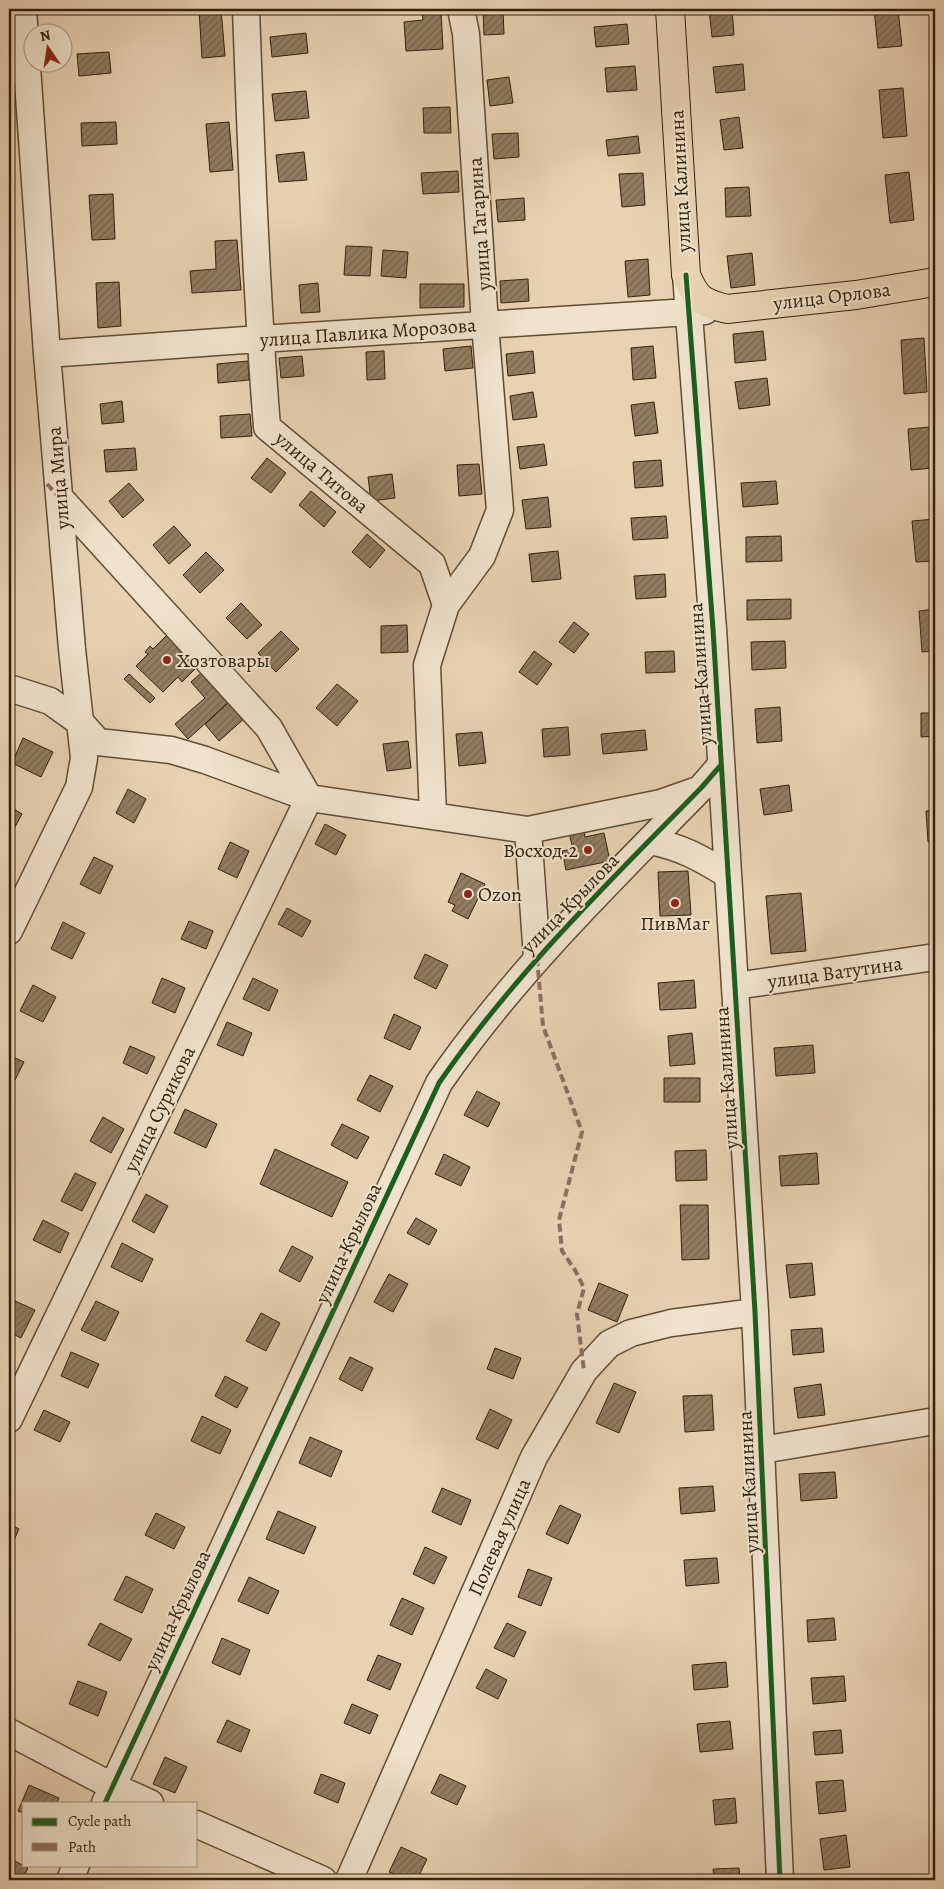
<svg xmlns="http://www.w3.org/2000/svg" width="944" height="1889" font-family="Alegreya,serif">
<defs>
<pattern id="building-hatch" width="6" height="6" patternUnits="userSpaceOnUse" patternTransform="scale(1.25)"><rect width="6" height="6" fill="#917d62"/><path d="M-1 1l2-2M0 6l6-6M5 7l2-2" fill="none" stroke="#77664f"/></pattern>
</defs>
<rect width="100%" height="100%" fill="#e8d2b2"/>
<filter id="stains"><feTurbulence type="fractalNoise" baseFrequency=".004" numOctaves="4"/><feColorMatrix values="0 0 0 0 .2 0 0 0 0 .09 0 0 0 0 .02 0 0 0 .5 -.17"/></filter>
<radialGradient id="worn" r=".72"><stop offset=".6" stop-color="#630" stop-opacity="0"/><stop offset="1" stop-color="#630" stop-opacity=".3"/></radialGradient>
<!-- building -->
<path fill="url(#building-hatch)" stroke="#32200b" d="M 221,9 L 225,56 L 202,58 L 199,10 Z
M 483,9 L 503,9 L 504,34 L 484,35 Z
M 709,9 L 732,9 L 734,35 L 712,37 Z
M 874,9 L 898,9 L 902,46 L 878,48 Z
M 441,11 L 443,49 L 406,51 L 404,22 L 423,20 L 422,13 Z
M 627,24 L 629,44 L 596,47 L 594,27 Z
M 306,33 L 308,53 L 272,57 L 270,37 Z
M 109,52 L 111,73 L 79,76 L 77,54 Z
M 743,64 L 745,90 L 716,93 L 713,67 Z
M 635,66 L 637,90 L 607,92 L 605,68 Z
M 509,77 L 513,103 L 490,106 L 487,80 Z
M 903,88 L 907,136 L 883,138 L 879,90 Z
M 306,91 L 309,118 L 275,121 L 272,94 Z
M 450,107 L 451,133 L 424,133 L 423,108 Z
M 739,117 L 743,148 L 724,150 L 720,120 Z
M 116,122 L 117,144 L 82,146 L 81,123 Z
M 229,122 L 233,170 L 210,172 L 206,124 Z
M 518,133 L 519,157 L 494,159 L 492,134 Z
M 638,136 L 640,153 L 608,156 L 606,140 Z
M 304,152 L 307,180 L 279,182 L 276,155 Z
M 458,171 L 459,192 L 423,194 L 421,173 Z
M 909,172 L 914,220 L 890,223 L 885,175 Z
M 643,173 L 645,205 L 622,207 L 619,174 Z
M 749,187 L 751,216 L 726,217 L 725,188 Z
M 113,194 L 115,239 L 92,240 L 89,195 Z
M 524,198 L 525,220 L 498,222 L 496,200 Z
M 237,240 L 241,290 L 192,293 L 190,271 L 216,269 L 215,241 Z
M 346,246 L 372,247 L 370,276 L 344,275 Z
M 383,250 L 408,252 L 406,278 L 381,276 Z
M 752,253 L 755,285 L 731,288 L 727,256 Z
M 648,259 L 650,295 L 628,297 L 625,261 Z
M 528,279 L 529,301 L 501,303 L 500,281 Z
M 119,282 L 121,326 L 98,328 L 96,283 Z
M 318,283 L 320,312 L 301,313 L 299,285 Z
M 420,284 L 464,284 L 464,307 L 420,308 Z
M 763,331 L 766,360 L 735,363 L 733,334 Z
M 924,338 L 927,392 L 904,394 L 901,340 Z
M 471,346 L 473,368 L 445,371 L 443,349 Z
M 653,346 L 656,378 L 633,380 L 631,348 Z
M 384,351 L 385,379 L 367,380 L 366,352 Z
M 533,351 L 535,373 L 508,376 L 506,354 Z
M 302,356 L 304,376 L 281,378 L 279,358 Z
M 248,361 L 249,380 L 218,383 L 217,364 Z
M 767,378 L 770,405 L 739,409 L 735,382 Z
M 533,392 L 537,417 L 513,420 L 510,396 Z
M 122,401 L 124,422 L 102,424 L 100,404 Z
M 654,402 L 658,433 L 635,436 L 631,405 Z
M 250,414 L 252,436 L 221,438 L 220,416 Z
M 930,427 L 934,468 L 911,470 L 908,429 Z
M 544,444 L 547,465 L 520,469 L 517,447 Z
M 135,448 L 137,470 L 106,472 L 104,450 Z
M 267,458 L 286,473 L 271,493 L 251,478 Z
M 661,460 L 663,486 L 635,488 L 633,462 Z
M 479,464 L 482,494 L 459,496 L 457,465 Z
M 392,474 L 395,498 L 371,501 L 368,477 Z
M 776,481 L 778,504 L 743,507 L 741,483 Z
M 129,483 L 144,500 L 123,518 L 109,501 Z
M 311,491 L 336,512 L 324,527 L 299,505 Z
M 548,497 L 551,527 L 526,529 L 522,500 Z
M 666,516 L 668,538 L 633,540 L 631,518 Z
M 935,519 L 935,561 L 916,562 L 912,521 Z
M 174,526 L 191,545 L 169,564 L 153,545 Z
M 367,534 L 385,550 L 370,568 L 352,552 Z
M 781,536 L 782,561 L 746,562 L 746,537 Z
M 558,551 L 561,579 L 532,582 L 529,554 Z
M 206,552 L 224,570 L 200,593 L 183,575 Z
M 665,574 L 666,597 L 636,599 L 634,576 Z
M 791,599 L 791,619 L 747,620 L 747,600 Z
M 241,603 L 262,625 L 247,639 L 226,618 Z
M 935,609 L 935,651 L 922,652 L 919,611 Z
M 574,622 L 589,634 L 574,653 L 559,642 Z
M 407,625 L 408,652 L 381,653 L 381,626 Z
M 281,631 L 299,649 L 276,672 L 258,653 Z
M 167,635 L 198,666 L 182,682 L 178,677 L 163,692 L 136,666 L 148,654 L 145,652 L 150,646 L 153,649 Z
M 785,641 L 786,668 L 752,670 L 751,642 Z
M 534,651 L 552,664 L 537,685 L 519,672 Z
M 674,651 L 675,672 L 646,673 L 645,652 Z
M 203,671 L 230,701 L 188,739 L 175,724 L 205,698 L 191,682 Z
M 129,674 L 155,698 L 150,703 L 124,679 Z
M 337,684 L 358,701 L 337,726 L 316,708 Z
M 230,701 L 245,718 L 219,741 L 205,724 Z
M 780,707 L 782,741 L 757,743 L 755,709 Z
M 921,713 L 935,713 L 935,736 L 921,737 Z
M 568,727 L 570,755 L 544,757 L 542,729 Z
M 645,730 L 647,750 L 603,754 L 601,734 Z
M 482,732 L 486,763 L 459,766 L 456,734 Z
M 23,738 L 53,752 L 41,777 L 12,763 Z
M 408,741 L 411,768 L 387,771 L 383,744 Z
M 789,785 L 792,811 L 764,815 L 760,789 Z
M 128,789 L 146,799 L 134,823 L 116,813 Z
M 9,806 L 22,814 L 9,838 Z
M 935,810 L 935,841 L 928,842 L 926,811 Z
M 325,824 L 346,835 L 336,855 L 315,844 Z
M 584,830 L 585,837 L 604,833 L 610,861 L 566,870 L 562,851 L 573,849 L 569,833 Z
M 230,842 L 249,851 L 237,878 L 218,869 Z
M 94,857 L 113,866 L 100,894 L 80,884 Z
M 688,871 L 691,915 L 660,916 L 658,872 Z
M 461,873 L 485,884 L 468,919 L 452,911 L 455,905 L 448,902 Z
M 801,893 L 806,951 L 771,954 L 766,896 Z
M 933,899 L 935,899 L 935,927 Z
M 287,908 L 311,921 L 302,937 L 278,924 Z
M 189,921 L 213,931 L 206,949 L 181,939 Z
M 63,922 L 85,933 L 72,959 L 51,949 Z
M 425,954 L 448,965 L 436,989 L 414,978 Z
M 162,978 L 185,988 L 175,1013 L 152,1003 Z
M 253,978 L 278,990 L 269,1011 L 243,999 Z
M 694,980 L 696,1008 L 660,1010 L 658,983 Z
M 33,985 L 56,997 L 43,1022 L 20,1011 Z
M 394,1014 L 421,1027 L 410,1050 L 384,1038 Z
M 227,1022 L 252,1033 L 243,1056 L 217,1045 Z
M 692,1033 L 695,1064 L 670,1066 L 668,1036 Z
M 813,1045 L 815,1073 L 776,1076 L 774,1048 Z
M 130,1046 L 155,1057 L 147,1074 L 123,1063 Z
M 9,1055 L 24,1062 L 10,1090 L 9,1090 Z
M 370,1075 L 393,1086 L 380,1112 L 357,1100 Z
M 664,1078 L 700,1078 L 700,1102 L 664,1102 Z
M 477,1091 L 500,1103 L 488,1127 L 464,1115 Z
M 185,1109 L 217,1124 L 206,1148 L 174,1133 Z
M 103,1117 L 124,1129 L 111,1153 L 90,1141 Z
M 342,1124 L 369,1137 L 357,1159 L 331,1145 Z
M 275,1149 L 348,1182 L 332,1217 L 260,1184 Z
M 706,1150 L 707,1180 L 676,1181 L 675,1151 Z
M 817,1153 L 819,1184 L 781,1186 L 779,1156 Z
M 444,1154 L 470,1167 L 461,1186 L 435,1174 Z
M 75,1173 L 96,1183 L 82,1211 L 61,1201 Z
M 146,1194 L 168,1206 L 154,1233 L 132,1221 Z
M 680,1205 L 708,1205 L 709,1259 L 682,1260 Z
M 416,1218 L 437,1230 L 429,1245 L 407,1233 Z
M 43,1220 L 69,1233 L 60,1253 L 33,1240 Z
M 122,1243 L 153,1259 L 142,1282 L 111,1267 Z
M 292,1246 L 313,1257 L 300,1282 L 279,1271 Z
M 812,1263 L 815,1295 L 790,1298 L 786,1265 Z
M 389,1274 L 408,1284 L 393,1312 L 374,1302 Z
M 599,1283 L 628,1295 L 617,1322 L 588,1310 Z
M 15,1301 L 35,1310 L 21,1338 L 9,1332 L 9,1313 Z
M 96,1301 L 119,1312 L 105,1341 L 81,1330 Z
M 261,1313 L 280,1323 L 266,1351 L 246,1341 Z
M 822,1328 L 824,1352 L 793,1355 L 791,1330 Z
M 495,1348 L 521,1358 L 513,1379 L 487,1369 Z
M 71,1352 L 99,1364 L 88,1388 L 61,1376 Z
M 350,1357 L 373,1368 L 362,1391 L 339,1379 Z
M 225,1376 L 248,1388 L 237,1408 L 215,1396 Z
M 614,1383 L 636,1392 L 619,1433 L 596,1423 Z
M 821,1384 L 825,1415 L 798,1418 L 794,1388 Z
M 712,1395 L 714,1430 L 685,1432 L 683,1396 Z
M 490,1409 L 512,1420 L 498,1449 L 476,1439 Z
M 44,1410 L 70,1422 L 60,1442 L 34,1430 Z
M 202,1416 L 231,1430 L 220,1454 L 191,1441 Z
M 310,1437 L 342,1451 L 331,1477 L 299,1463 Z
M 835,1472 L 837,1498 L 801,1501 L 799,1474 Z
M 713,1486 L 715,1511 L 681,1514 L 679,1488 Z
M 442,1488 L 471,1500 L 461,1525 L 432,1512 Z
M 560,1505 L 581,1515 L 568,1544 L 546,1534 Z
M 278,1511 L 316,1527 L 304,1554 L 266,1539 Z
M 156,1513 L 185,1527 L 174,1549 L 145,1535 Z
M 9,1524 L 19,1529 L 9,1551 Z
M 425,1547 L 447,1557 L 434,1584 L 413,1574 Z
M 717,1558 L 719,1583 L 686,1586 L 684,1560 Z
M 528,1569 L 552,1578 L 541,1606 L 518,1597 Z
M 126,1576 L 153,1589 L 142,1613 L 114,1600 Z
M 249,1577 L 279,1591 L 268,1614 L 238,1601 Z
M 402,1598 L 424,1608 L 412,1635 L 390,1625 Z
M 834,1618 L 836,1640 L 808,1642 L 807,1620 Z
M 100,1623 L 132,1639 L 120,1661 L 88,1645 Z
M 507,1623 L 526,1632 L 514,1657 L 494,1648 Z
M 222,1638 L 250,1650 L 240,1675 L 212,1663 Z
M 378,1655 L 401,1664 L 390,1690 L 367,1680 Z
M 726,1662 L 728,1687 L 694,1690 L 692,1665 Z
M 486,1669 L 507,1680 L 498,1699 L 476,1688 Z
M 844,1676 L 846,1701 L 813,1704 L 811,1678 Z
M 78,1681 L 107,1692 L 98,1716 L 69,1704 Z
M 352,1704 L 378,1715 L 370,1734 L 344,1723 Z
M 227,1720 L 250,1730 L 241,1752 L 217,1742 Z
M 730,1721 L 733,1749 L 700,1752 L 697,1724 Z
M 841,1730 L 843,1753 L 815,1755 L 813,1732 Z
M 165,1757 L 187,1767 L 175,1793 L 153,1784 Z
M 321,1774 L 345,1783 L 338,1803 L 314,1793 Z
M 440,1774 L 466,1786 L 457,1805 L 431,1793 Z
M 843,1780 L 846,1811 L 819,1814 L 816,1782 Z
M 29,1785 L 59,1798 L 57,1803 L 24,1803 L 24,1813 L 18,1811 Z
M 735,1798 L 737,1823 L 715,1825 L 713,1800 Z
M 846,1835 L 850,1867 L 824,1870 L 820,1839 Z
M 401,1847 L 427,1859 L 417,1880 L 407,1880 L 389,1872 Z
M 9,1858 L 28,1868 L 22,1880 L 9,1880 Z
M 739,1868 L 740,1880 L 714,1880 L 713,1869 Z"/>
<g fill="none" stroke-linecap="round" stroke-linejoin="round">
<!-- minor casing -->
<g stroke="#604c35" stroke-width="29">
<path id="minor" d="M 246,9 C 251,148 256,288 267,427 L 432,564 L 446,605 L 427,665 L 433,815
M 686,275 L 713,629 L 755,1312 L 780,1880
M 47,354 L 260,339 L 705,311
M 60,498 L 269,728 L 309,798
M 446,605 L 482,556 L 500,510 L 485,324 L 466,34 L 461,9
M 9,688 L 50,701 L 82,724 L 98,742 L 171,750 L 205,760 L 309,798 L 528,830 L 661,803 L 695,791
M 528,830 L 537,958
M 650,841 C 681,847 701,858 728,875
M 9,931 L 79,787 L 84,758 L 72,649 L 47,354 L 23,9
M 735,986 L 935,957
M 9,1419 L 309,798
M 762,1450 L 935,1421
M 9,1732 L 112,1786 L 150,1803
M 105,1803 L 439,1083 C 514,974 609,882 701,788 L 721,765
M 196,1824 L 323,1880
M 70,1880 L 76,1865
M 349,1880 L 534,1457 L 584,1371 L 609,1344 L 631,1333 L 671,1323 L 755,1312"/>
</g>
<!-- major casing -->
<g stroke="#32200b" stroke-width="30">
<path id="major" d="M 670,9 L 686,275 C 696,299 702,303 727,309 L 856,295 L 935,282"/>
</g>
<!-- minor -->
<use href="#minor" stroke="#f0e2cd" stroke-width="26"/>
<!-- major -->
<use href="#major" stroke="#e8d2b2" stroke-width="28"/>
<!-- quiet -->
<path stroke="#8d6e63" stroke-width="4" stroke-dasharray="8 4" stroke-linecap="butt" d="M 47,484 L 60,498
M 537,958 L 543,1026 L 582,1132 L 559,1220 L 562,1251 L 575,1270 L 584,1288 L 577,1314 L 584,1371"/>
<!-- cycleway casing -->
<g stroke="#f0e2cd" stroke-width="8">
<path id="cycleway" d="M 686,275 L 713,629 L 755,1312 L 780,1880
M 105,1803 L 439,1083 C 514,974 609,882 701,788 L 721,765"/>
</g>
<!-- cycleway -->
<use href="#cycleway" stroke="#1b5e20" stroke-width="5"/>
</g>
<!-- markers -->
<g fill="#8f2418" stroke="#f0e2cd" stroke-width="2">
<circle cx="167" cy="660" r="5"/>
<circle cx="588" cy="850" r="5"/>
<circle cx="468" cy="894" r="5"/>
<circle cx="675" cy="903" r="5"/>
</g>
<g text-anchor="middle" stroke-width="4" stroke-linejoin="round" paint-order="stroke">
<!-- street labels -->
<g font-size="20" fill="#32200b" stroke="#f0e2cd">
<text transform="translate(680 181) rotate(-93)" y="7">улица Калинина</text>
<text transform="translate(479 224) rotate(-94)" y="7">улица Гагарина</text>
<text transform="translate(832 296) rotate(-7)" y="7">улица Орлова</text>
<text transform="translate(368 332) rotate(-4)" y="7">улица Павлика Морозова</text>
<text transform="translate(322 472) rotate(40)" y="7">улица Титова</text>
<text transform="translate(58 478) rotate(-95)" y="7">улица Мира</text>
<text transform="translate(700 674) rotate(-94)" y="7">улица Калинина</text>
<text transform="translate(570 903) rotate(-46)" y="7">улица Крылова</text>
<text transform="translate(835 972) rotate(-8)" y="7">улица Ватутина</text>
<text transform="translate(726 1078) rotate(-94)" y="7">улица Калинина</text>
<text transform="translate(159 1109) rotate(-64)" y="7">улица Сурикова</text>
<text transform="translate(348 1243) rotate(-65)" y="7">улица Крылова</text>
<text transform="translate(748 1482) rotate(-93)" y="7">улица Калинина</text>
<text transform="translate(499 1537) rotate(-66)" y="7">Полевая улица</text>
<text transform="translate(177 1610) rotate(-65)" y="7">улица Крылова</text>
</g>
<!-- poi labels -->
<g font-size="20" fill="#32200b" stroke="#f0e2cd" text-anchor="start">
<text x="177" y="667">Хозтовары</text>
<text x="578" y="857" text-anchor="end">Восход.2</text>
<text x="478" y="901">Ozon</text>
<text x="675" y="930" text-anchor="middle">ПивМаг</text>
</g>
</g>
<!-- margin -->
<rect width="944" height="1889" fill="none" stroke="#e8d2b2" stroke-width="30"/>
<rect x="10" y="10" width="924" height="1869" fill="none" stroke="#32200b" stroke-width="2.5"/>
<rect x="15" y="15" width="914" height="1859" fill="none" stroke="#32200b"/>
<!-- legend -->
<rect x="22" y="1802" width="175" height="65" fill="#f0e2cd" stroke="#a4947f"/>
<rect x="32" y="1818" width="25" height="8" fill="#1b5e20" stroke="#a4947f"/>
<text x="68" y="1826" font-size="15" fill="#32200b">Cycle path</text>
<rect x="32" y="1843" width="25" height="8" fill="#8d6e63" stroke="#a4947f"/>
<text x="68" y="1852" font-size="15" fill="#32200b">Path</text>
<!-- north arrow -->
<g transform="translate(48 48) rotate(347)"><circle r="24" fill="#f0e2cd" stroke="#a4947f"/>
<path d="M0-4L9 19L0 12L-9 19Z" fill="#8f2418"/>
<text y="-8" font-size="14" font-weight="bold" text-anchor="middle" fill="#32200b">N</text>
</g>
<rect width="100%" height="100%" filter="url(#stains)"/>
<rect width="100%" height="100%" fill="url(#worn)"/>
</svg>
